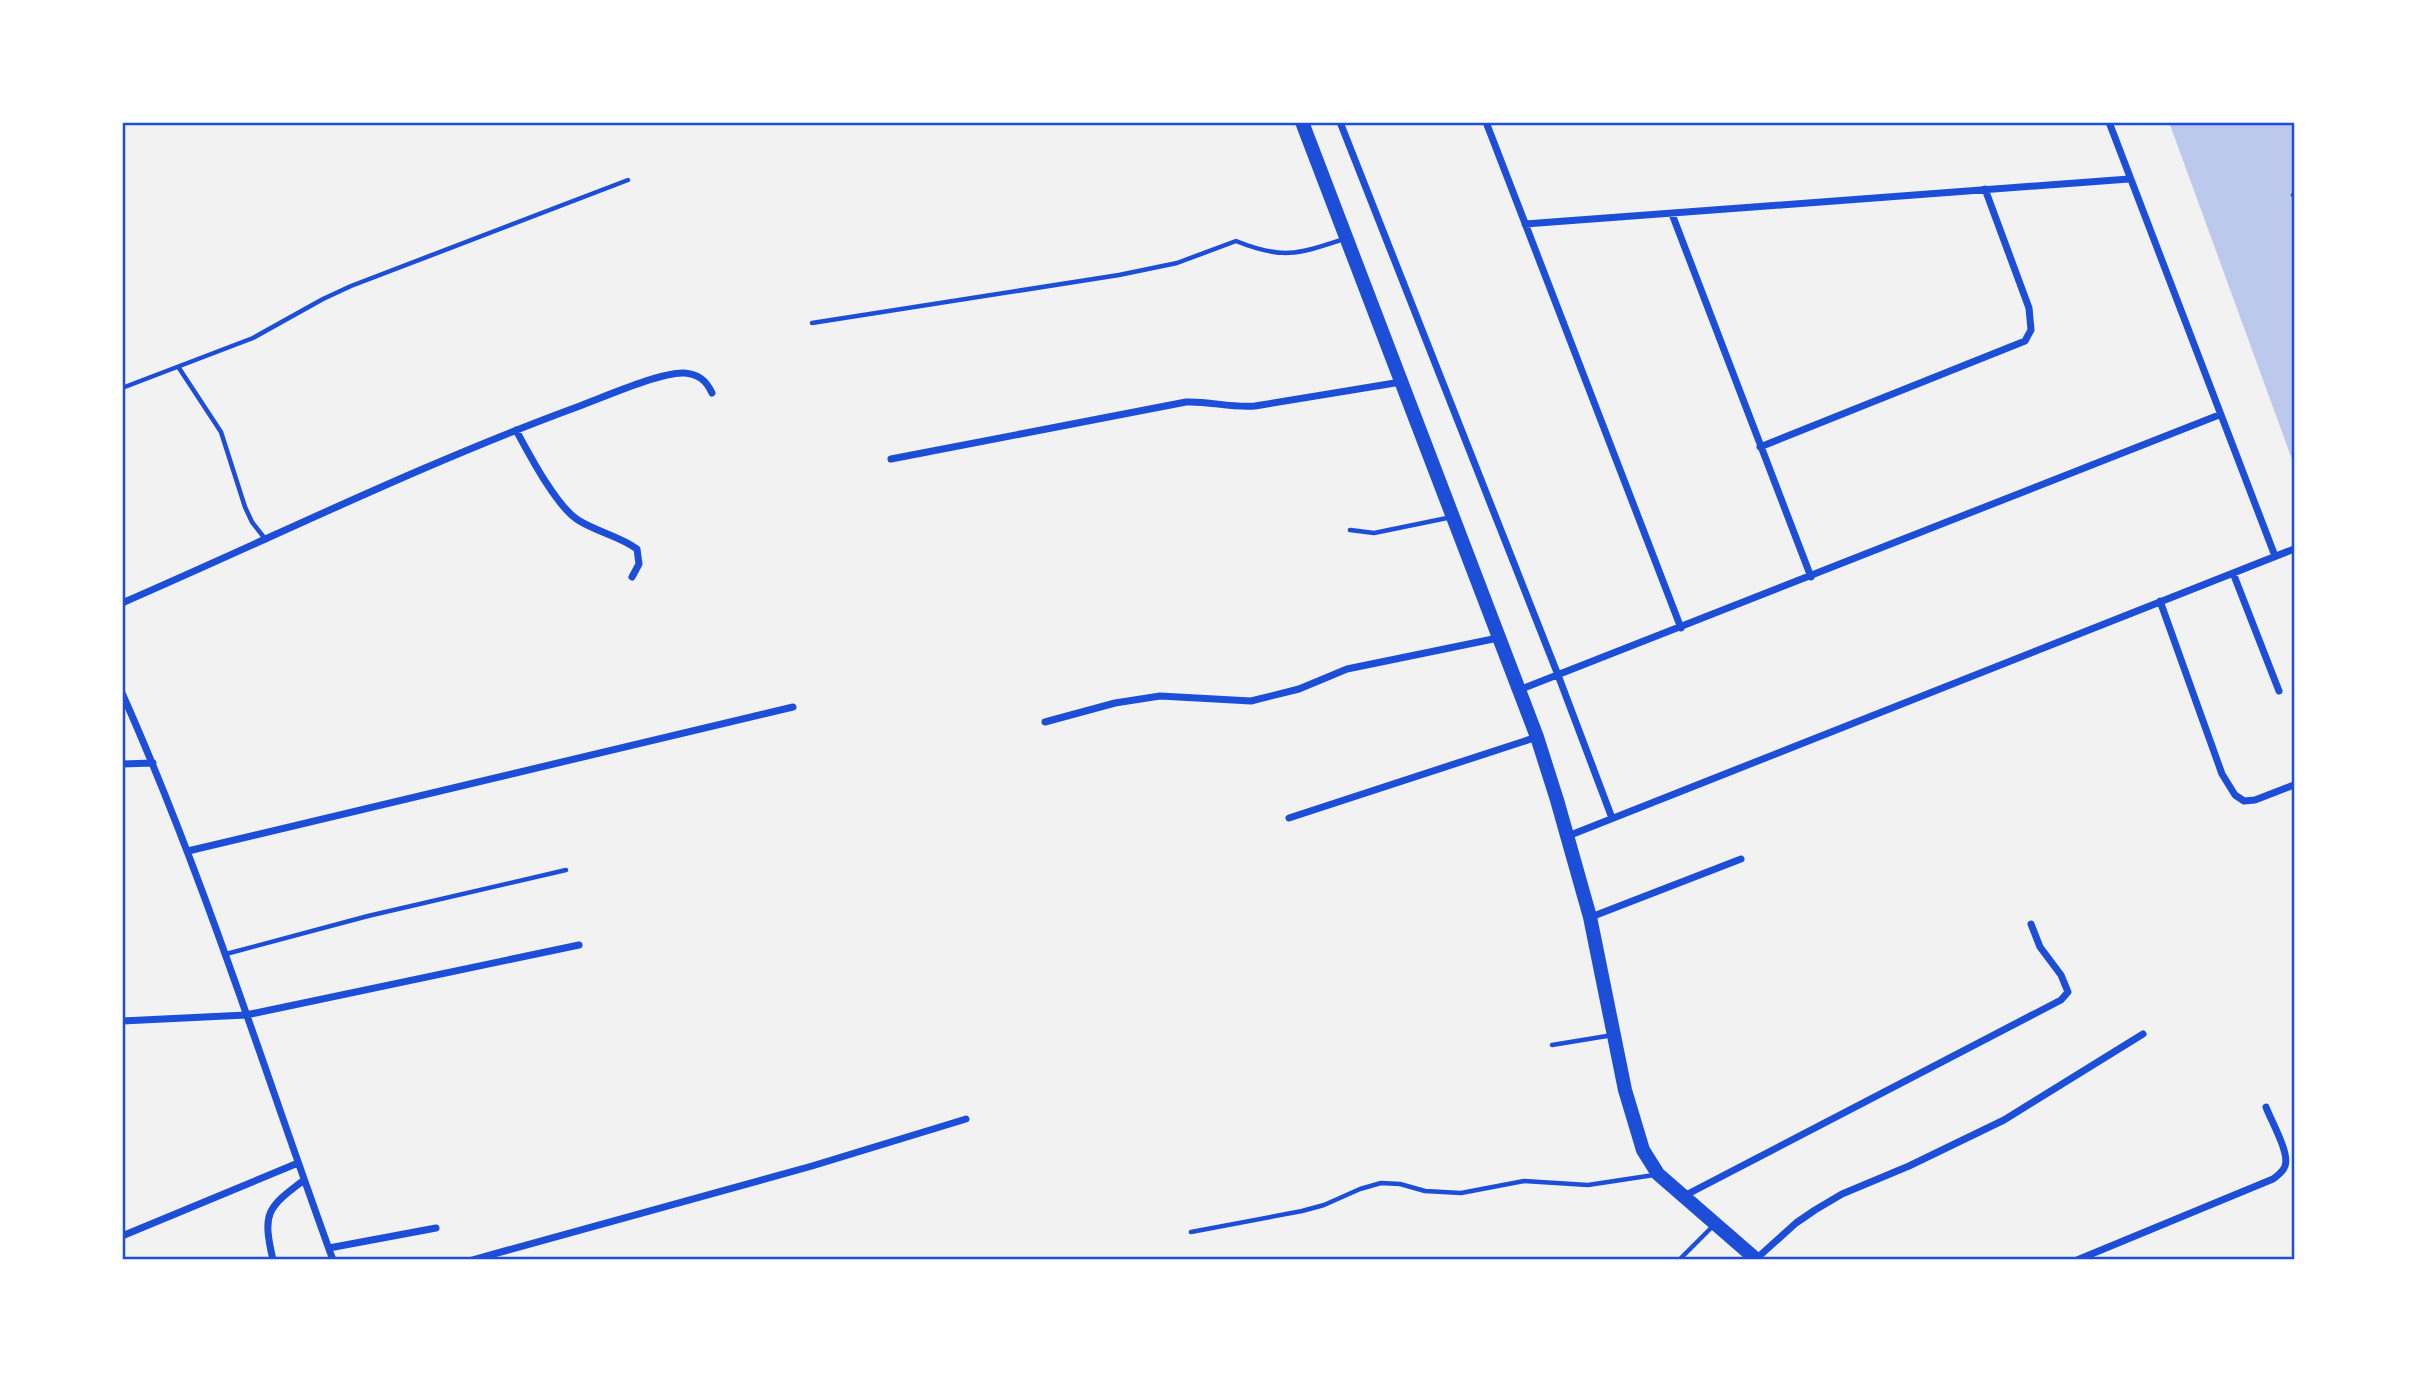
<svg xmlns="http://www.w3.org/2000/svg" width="2417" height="1382" font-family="Mulish,sans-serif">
<rect width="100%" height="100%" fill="#f2f2f2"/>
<!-- building -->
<path fill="#bdc9ec" d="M 2169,122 L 2294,122 L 2294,465 Z"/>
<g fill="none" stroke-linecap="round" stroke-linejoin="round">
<!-- service -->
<path stroke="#1d4ed8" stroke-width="4.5" d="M 2293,195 L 2294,194
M 812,323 L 1119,275 L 1177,263 L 1236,241 C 1283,260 1298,254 1344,239
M 179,368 L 221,432 L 245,507 L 252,522 L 266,540
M 122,388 L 253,338 L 323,299 L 351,286 L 628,180
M 1350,530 L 1374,533 L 1452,517
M 226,954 L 368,916 L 566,870
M 1552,1045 L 1613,1035
M 1191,1232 L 1302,1211 L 1324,1205 L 1360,1189 L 1381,1183 L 1400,1184 L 1425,1191 L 1461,1193 L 1524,1181 L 1588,1185 L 1654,1175
M 1679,1260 L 1713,1226"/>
<!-- minor -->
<path stroke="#1d4ed8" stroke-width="7" d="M 1340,122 L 1558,675 L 1612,818
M 1486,122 L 1681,628
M 2109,122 L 2275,556
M 1672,214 L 1811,577
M 1525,224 L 2129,179
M 516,430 C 529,454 556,506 578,520 C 597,532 619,536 637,549 L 639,564 L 632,577
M 1760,447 L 2025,341 L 2031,330 L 2029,308 L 1985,189
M 891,459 L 1186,402 C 1209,401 1231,408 1255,406 L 1401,382
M 2233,573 L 2279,691
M 2160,601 L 2222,774 L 2235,795 L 2244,801 L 2255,800 L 2294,785
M 122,603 C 274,537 422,464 577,407 C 602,398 660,372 684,373 C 698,374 706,380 712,393
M 1519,690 L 2219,415
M 122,693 C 204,877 264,1070 333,1260
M 1045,722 L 1115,703 L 1160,696 L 1251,701 L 1299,689 L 1347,669 L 1498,638
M 122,764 L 153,763
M 1289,818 L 1537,737
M 1568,836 L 2294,549
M 188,851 L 793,707
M 1591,917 L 1741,859
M 122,1021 L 246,1015 L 579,945
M 1684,1196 L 2061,1000 L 2068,992 L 2061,975 L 2040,947 L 2031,924
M 122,1236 L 298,1163
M 329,1248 L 436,1228
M 1756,1259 L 1796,1223 L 1815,1210 L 1842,1194 L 1909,1166 L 2004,1120 L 2143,1034
M 273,1260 C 262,1212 267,1208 304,1180
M 472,1260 L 812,1166 L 966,1119
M 2077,1260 L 2273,1179 C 2278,1175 2283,1172 2285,1166 C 2290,1153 2271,1121 2266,1107"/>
<!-- primary -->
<path stroke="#1d4ed8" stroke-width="14" d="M 1302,122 L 1537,737 L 1557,800 L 1590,917 L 1625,1090 L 1643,1150 L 1658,1174 L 1757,1260"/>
</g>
<!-- border -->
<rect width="2417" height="1382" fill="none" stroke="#ffffff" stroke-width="248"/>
<rect x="124" y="124" width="2169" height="1134" fill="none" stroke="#1d4ed8" stroke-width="2.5"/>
</svg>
